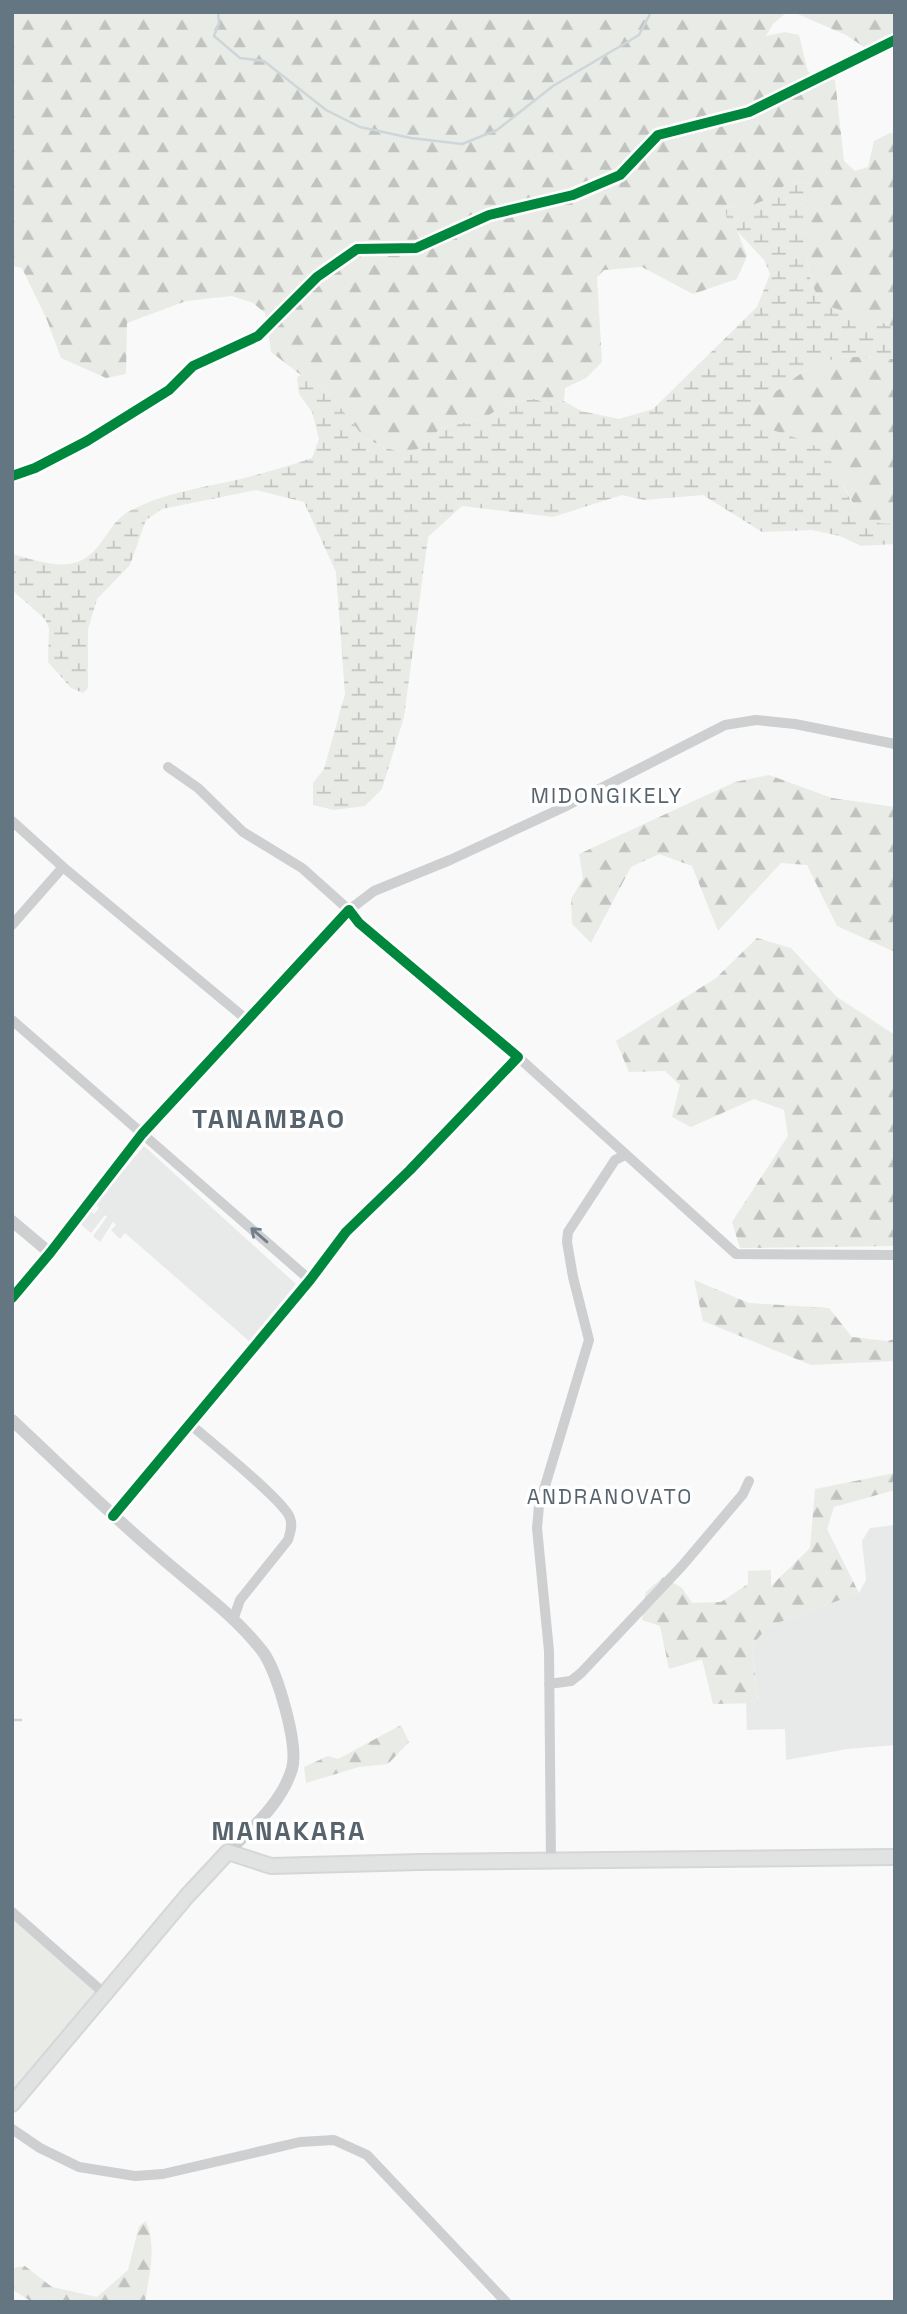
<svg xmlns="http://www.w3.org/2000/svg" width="907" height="2314" font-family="'Space Grotesk',sans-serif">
<defs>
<pattern id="forest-firs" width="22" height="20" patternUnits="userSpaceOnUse" patternTransform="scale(1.75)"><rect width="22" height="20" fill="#e8ebe6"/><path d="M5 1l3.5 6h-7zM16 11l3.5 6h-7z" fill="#c0c3c0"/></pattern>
<pattern id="wetland-marsh" width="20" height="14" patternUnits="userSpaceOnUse" patternTransform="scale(1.75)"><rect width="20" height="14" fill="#e8ebe6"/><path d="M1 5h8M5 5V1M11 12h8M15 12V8" fill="none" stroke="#c0c3c0"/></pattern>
</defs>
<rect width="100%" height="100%" fill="#f9f9f9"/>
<!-- built -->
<path fill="#e8e9e9" d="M 144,1146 L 296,1284 L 249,1341 L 125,1233 L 120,1239 L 111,1230 L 116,1225 L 113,1222 L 100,1242 L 93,1236 L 107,1217 L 105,1215 L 91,1233 L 78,1222 L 89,1209 L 94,1214 L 99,1208 L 95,1204 Z
M 895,1525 L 895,1745 L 847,1749 L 786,1760 L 785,1729 L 747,1730 L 746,1703 L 758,1702 L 752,1645 L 769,1626 L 859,1593 L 866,1580 L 862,1541 L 870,1528 Z"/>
<!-- green -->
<path fill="#e8ebe6" d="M 12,1915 L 95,1991 L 12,2093 Z"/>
<!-- forest -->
<path fill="url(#forest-firs)" d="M 12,12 L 787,12 L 773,24 L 766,36 L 785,32 L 799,35 L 808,72 L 835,80 L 844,161 L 855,171 L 868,167 L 874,141 L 890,133 L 895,134 L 895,327 L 821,305 L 811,282 L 802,230 L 810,184 L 789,181 L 775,196 L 744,209 L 726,205 L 727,220 L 736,228 L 747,256 L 737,279 L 693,294 L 642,267 L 604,270 L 597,277 L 602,362 L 586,378 L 565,388 L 564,401 L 550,404 L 534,399 L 507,403 L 485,418 L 441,428 L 418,450 L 398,452 L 365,439 L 326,389 L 301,375 L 271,352 L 265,313 L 253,303 L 232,296 L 186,301 L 127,323 L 126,374 L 106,378 L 61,358 L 47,320 L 22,268 L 12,266 Z
M 793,12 L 895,12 L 895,38 L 864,47 L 846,35 Z
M 840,356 L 895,359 L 895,523 L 871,523 L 857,511 L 833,465 L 751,423 L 753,408 L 804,371 Z
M 769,775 L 832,798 L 895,807 L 895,952 L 837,926 L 807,865 L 781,863 L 718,931 L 692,866 L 659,854 L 631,867 L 591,943 L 572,924 L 571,899 L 583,879 L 579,854 L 735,782 Z
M 757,938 L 791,948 L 837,997 L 895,1035 L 895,1246 L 740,1248 L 732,1222 L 788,1136 L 784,1110 L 754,1099 L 691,1127 L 672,1117 L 680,1085 L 665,1071 L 629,1072 L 616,1041 L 716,978 Z
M 694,1280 L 749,1303 L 829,1308 L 852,1337 L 887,1341 L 895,1339 L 895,1361 L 811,1365 L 703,1321 Z
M 895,1473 L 895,1490 L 834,1507 L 827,1529 L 859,1593 L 769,1626 L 752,1645 L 758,1703 L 713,1704 L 702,1659 L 669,1669 L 660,1626 L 642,1620 L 646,1592 L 663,1577 L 682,1588 L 692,1603 L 721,1602 L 748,1584 L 748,1571 L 771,1570 L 771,1586 L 810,1548 L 815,1489 Z
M 401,1725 L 409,1742 L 388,1764 L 359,1767 L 306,1783 L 304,1767 L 328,1756 L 338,1759 Z
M 146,2221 C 157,2247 149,2275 145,2302 L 32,2302 L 13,2290 L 13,2268 L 25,2266 L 52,2287 L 97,2297 L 128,2270 L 139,2226 Z"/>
<!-- wetland -->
<path fill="url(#wetland-marsh)" d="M 788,181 L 811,184 L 802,230 L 811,282 L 821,304 L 895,327 L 895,359 L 840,356 L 804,371 L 753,408 L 751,423 C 767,429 810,440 821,450 C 850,475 844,530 895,523 L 895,544 L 861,546 L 840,536 L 812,530 L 762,532 L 703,495 L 644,500 L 622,495 L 553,517 L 462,506 L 428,537 L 404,717 L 382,789 L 365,806 L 334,810 L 313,805 L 313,783 L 324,769 L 345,694 L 336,572 L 304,502 L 256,490 L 162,509 L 146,520 L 130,565 L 97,599 L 88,629 L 88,688 L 83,693 L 71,688 L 48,662 L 49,628 L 45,619 L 12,590 L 12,554 C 33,559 59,570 80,561 C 103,551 107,524 128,512 C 167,490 214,487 256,475 C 275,470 294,464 312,458 L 319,439 L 312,412 L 299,394 L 297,377 L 301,375 L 326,389 L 365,439 L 398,452 L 418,449 L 441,428 L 485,418 L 507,403 L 534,399 L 550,404 L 564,401 L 581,411 L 619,419 L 653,409 L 757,307 L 770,274 L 764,260 L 727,220 L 725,205 L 744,209 L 775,196 Z"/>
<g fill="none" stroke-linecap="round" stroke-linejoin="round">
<!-- stream -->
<path stroke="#ced6d9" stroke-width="2.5" d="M 218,12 L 219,23 L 214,36 L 240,58 L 264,61 L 326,110 L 360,127 L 411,138 L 462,144 L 497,130 L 553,86 L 639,35 L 651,12
M 12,1720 L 21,1720"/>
<!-- secondary casing -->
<g stroke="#d5d6d7" stroke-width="18">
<path id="secondary" d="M 12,2104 L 187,1896 L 228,1852 L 271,1866 L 420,1862 L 895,1857"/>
</g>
<!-- minor -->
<path stroke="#cecfd0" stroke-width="10" d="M 12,476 L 35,468 L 87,441 L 169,390 L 193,366 L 258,336 L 317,277 L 357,249 L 416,248 L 489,215 L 573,195 L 620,175 L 658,135 L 749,112 L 895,40
M 168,767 L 198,788 L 243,832 L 302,868 L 349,910 L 374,891 L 450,860 L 562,808 L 725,725 L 756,720 L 795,724 L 895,744
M 12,821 L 63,867 L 246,1019
M 12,925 L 63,867
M 12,1020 L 310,1280
M 518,1057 L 736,1254 L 895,1255
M 50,1253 L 142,1134 L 349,910 L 359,923 L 518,1057 L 410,1170 L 346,1232 L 310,1280 L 113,1516
M 190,1424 C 207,1439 286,1502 290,1518 C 293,1526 290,1533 288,1540 L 240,1600 L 233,1620
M 549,1684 L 571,1681 L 581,1673 L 682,1566 L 743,1494 L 749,1481
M 551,1862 L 549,1651 L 537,1528 L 539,1506 L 589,1340 L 573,1277 L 567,1242 L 568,1232 L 615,1160 L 625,1155
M 12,1912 L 105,1994
M 12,2129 L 40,2148 L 79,2167 L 135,2176 L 163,2174 L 300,2142 L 334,2140 L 367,2155 L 506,2302"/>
<!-- tertiary -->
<path stroke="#cecfd0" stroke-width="12" d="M 12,1221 L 50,1253 L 12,1298
M 12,1420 C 60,1465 107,1511 157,1554 C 192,1585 234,1614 263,1652 C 277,1671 299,1745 292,1769 C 281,1804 253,1827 228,1852"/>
<!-- secondary -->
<use href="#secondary" stroke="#e1e2e2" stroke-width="14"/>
<!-- cycleway casing -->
<g stroke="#fff" stroke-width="15">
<path id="cycleway" d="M 12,476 L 35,468 L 87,441 L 169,390 L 193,366 L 258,336 L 317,277 L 357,249 L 416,248 L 489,215 L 573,195 L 620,175 L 658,135 L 749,112 L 895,40
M 12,1298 L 50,1253 L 142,1134 L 349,910 L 359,923 L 518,1057 L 410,1170 L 346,1232 L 310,1280 L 113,1516"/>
</g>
<!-- cycleway -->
<use href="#cycleway" stroke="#00873e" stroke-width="10"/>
</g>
<!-- one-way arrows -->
<defs><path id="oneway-shaft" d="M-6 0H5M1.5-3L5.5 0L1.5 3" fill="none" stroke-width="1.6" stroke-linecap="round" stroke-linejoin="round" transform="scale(1.75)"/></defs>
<use stroke="#707f8b" href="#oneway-shaft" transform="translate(259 1235) rotate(-139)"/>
<g text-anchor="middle" stroke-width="7" stroke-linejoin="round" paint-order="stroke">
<!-- neighbourhood labels -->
<g font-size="21" letter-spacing="2" fill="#57646e" stroke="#fff">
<text x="607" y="803">MIDONGIKELY</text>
<text x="610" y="1504">ANDRANOVATO</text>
</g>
<!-- district labels -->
<g font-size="26" font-weight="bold" letter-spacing="2" fill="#57646e" stroke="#fff">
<text x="269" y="1128">TANAMBAO</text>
<text x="289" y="1840">MANAKARA</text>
</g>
</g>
<!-- border -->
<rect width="907" height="2314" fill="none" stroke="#657683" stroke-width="28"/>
</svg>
